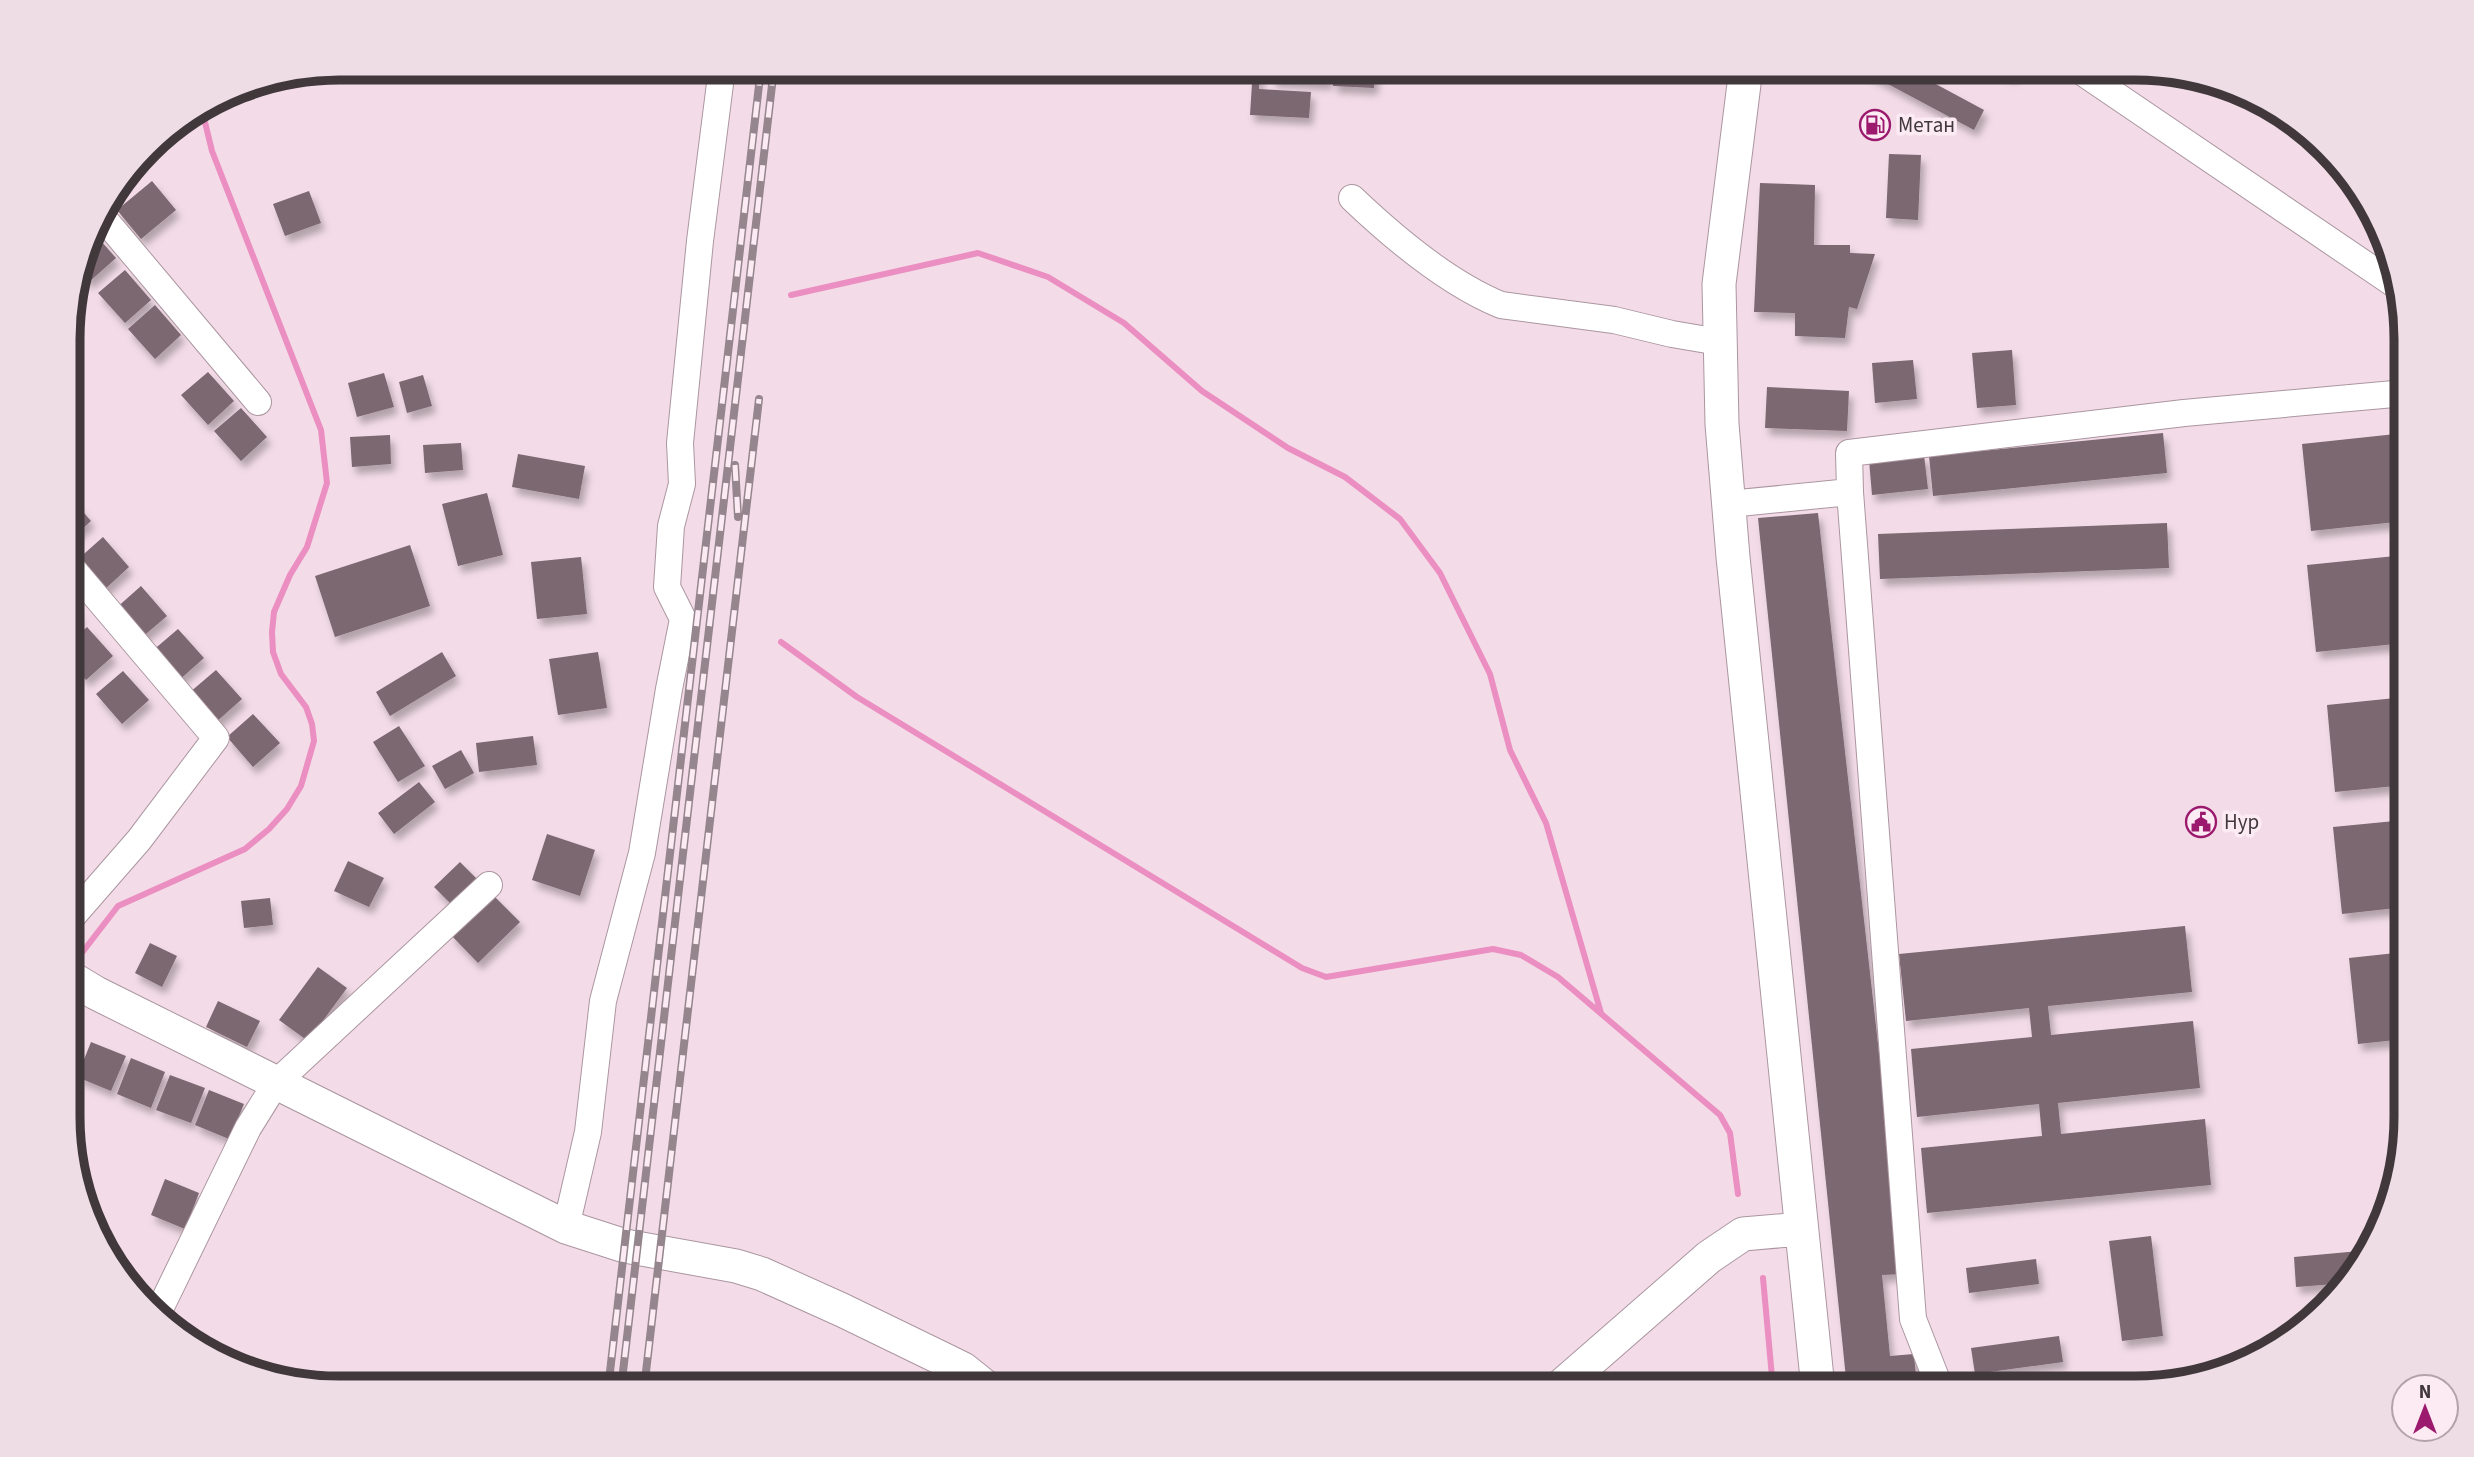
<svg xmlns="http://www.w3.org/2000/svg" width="2474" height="1457" font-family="'Source Sans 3',sans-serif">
<defs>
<filter id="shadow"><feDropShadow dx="4" dy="7" stdDeviation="3.5" flood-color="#0004"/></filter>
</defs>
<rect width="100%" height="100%" fill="#f3dce7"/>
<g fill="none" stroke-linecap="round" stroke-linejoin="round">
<!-- stream -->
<path stroke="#eb8ec1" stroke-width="6" d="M 791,295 L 978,253 L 1048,277 L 1124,323 L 1202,391 L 1288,448 L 1345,477 L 1400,519 L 1440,573 L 1490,674 L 1510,750 L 1546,823 L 1601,1013
M 781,642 L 857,697 L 1302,968 L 1326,977 L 1493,949 L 1521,955 L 1558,977 L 1720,1115 L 1730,1133 L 1738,1194
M 71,967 L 118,906 L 245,849 L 269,829 L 287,809 L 301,786 L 314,741 L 312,724 L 306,707 L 281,674 L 273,652 L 272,632 L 274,612 L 290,575 L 307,547 L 327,483 L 321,430 L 212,151 L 202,110
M 1763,1278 L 1773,1388"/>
</g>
<!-- building -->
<path fill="#7b6771" filter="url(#shadow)" d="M 1253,68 L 1260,68 L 1259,89 L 1311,92 L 1309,118 L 1250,115 Z
M 1272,68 L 1376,68 L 1374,88 L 1333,86 L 1334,73 L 1329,73 L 1328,83 L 1272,80 Z
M 1858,68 L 1906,68 L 1984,110 L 1974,130 Z
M 2000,68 L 2018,68 L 2011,77 Z
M 1889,154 L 1921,155 L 1918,220 L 1886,218 Z
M 152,181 L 176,210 L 141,239 L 117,210 Z
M 1760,183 L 1815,185 L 1814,245 L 1850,245 L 1850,253 L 1875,254 L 1857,309 L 1849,307 L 1845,338 L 1795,336 L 1795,313 L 1754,312 Z
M 309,191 L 321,223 L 285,236 L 273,204 Z
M 93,232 L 116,258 L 89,282 L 80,272 Z
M 125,270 L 151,300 L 125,323 L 98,293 Z
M 155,305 L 181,335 L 155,359 L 128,329 Z
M 2012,350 L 2016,405 L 1977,408 L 1972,353 Z
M 1913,360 L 1917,399 L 1875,403 L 1872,363 Z
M 208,372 L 234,401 L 208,425 L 181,395 Z
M 384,373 L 394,407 L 357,417 L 348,383 Z
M 423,375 L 432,406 L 407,413 L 399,382 Z
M 1767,387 L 1849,391 L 1847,431 L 1765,428 Z
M 241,408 L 267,437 L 241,461 L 214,431 Z
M 2163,433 L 2167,473 L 1933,496 L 1929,456 Z
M 2405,433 L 2405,521 L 2311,531 L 2302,444 Z
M 390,435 L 391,464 L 352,467 L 350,437 Z
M 461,443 L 463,470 L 425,473 L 423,445 Z
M 518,454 L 585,466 L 579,499 L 512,487 Z
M 1924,455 L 1928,489 L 1872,495 L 1869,460 Z
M 487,493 L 503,555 L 458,566 L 442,504 Z
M 71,498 L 91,521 L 71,539 Z
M 1818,513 L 1904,1274 L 1882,1275 L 1890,1356 L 1914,1354 L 1917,1388 L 1847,1388 L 1758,518 Z
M 2167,523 L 2169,568 L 1880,579 L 1878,534 Z
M 103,537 L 129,567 L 103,591 L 76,561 Z
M 410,545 L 430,606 L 335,637 L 315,576 Z
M 2405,555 L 2405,643 L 2316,652 L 2307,565 Z
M 581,557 L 587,614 L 537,619 L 531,562 Z
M 141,586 L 167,616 L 140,639 L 114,610 Z
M 71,605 L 81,617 L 71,626 Z
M 87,627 L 113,656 L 86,680 L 71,662 L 71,641 Z
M 178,629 L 204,658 L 177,682 L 151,652 Z
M 442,652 L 456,676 L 390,716 L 376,692 Z
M 598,652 L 607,708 L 558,715 L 549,659 Z
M 216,670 L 242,699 L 215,723 L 189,693 Z
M 123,671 L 149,700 L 122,724 L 96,694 Z
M 2405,697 L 2405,785 L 2335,792 L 2327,705 Z
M 253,714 L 280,743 L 253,767 L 227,737 Z
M 399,726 L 425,766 L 398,782 L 373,742 Z
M 533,736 L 537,765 L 479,772 L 476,743 Z
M 461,750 L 474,773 L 445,789 L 432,766 Z
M 419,782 L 435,802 L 394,834 L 378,813 Z
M 2405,820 L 2405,907 L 2342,914 L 2333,827 Z
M 547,834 L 595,850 L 580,896 L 532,880 Z
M 348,861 L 384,878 L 369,907 L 334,891 Z
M 460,862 L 480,882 L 454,907 L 434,887 Z
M 492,894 L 520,922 L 478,963 L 450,934 Z
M 270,898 L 273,925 L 244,928 L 241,901 Z
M 2185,926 L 2192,992 L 2048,1006 L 2051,1035 L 2193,1021 L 2200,1088 L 2058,1103 L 2061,1134 L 2205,1119 L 2211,1185 L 1927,1213 L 1921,1148 L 2042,1136 L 2039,1104 L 1917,1117 L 1911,1049 L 2032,1037 L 2029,1008 L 1906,1021 L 1899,954 Z
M 150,943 L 177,956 L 162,987 L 135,973 Z
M 2405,952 L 2405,1039 L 2358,1044 L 2349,958 Z
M 318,967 L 347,988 L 308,1041 L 279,1020 Z
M 218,1001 L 260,1021 L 247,1047 L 206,1027 Z
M 91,1042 L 126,1056 L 111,1091 L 77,1077 Z
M 131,1058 L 165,1072 L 151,1108 L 117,1094 Z
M 170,1075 L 205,1088 L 191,1123 L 156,1110 Z
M 209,1090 L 244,1104 L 229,1139 L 195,1125 Z
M 165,1179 L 199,1193 L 185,1229 L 151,1215 Z
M 2151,1236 L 2163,1336 L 2122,1341 L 2109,1241 Z
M 2370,1250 L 2347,1283 L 2296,1287 L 2294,1257 Z
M 2036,1259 L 2039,1284 L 1969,1293 L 1966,1268 Z
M 2059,1336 L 2063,1362 L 1975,1374 L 1971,1348 Z"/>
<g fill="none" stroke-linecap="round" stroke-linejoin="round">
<!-- minor casing -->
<g stroke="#ab96a0" stroke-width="28">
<path id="minor" d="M 2076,68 L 2394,284
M 1352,198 C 1394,238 1447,283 1501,305 L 1614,320 L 1672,334 L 1719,342
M 100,214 L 258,402
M 1729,504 L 1850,492
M 71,567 L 216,738 L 139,840 L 71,918
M 566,1227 L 588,1132 L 603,1001 L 642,853 L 669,689 L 683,619 L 667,587 L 671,526 L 682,484 L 680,443 L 700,241 L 722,68
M 159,1311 L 248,1128 L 276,1083 L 489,885
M 1940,1388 L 1913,1319 L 1850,492 L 1849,453 L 2184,413 L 2405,393"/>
</g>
<!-- major casing -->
<g stroke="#ab96a0" stroke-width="35">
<path id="major" d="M 1746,68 L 1719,284 L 1722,424 L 1733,557 L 1818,1388
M 71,978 L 96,993 L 566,1227 L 625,1246 L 736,1266 L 762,1274 L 842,1310 L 947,1361 L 963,1369 L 988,1389
M 1559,1388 L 1709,1257 L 1743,1234 L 1801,1229"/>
</g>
<!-- minor -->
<use href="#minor" stroke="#fff" stroke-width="26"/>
<!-- major -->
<use href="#major" stroke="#fff" stroke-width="33"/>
<!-- rail casing -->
<g stroke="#95868d" stroke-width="8">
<path id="rail" d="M 735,465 L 738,517
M 608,1389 L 761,68
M 621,1389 L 774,68
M 644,1389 L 759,399"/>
</g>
<!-- rail -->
<use href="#rail" stroke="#fdebf4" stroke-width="5" stroke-dasharray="16" stroke-linecap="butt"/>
</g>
<!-- icons -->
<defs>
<g id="fuel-ring" transform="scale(1.575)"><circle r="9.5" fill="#fdebf4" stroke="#9b1a6e" stroke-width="1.5"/><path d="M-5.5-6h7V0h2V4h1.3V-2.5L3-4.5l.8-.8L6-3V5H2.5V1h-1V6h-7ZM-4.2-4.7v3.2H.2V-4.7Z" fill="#9b1a6e"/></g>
<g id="civic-ring" transform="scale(1.575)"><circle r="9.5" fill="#fdebf4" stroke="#9b1a6e" stroke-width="1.5"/><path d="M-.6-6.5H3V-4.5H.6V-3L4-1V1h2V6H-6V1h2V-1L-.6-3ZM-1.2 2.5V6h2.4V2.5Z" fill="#9b1a6e"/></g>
</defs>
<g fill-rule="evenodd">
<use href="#fuel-ring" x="1875" y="125"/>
<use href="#civic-ring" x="2201" y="822"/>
</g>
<g text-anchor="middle" stroke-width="7" stroke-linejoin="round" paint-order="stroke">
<!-- poi labels -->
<g font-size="21" fill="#41383c" stroke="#fdebf4" text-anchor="start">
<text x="1898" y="132">Метан</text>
<text x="2224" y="829">Нур</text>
</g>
</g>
<!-- crop -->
<path d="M0 0H2474V1457H0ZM339 80H2135A259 259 0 0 1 2394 339V1117A259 259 0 0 1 2135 1376H339A259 259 0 0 1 80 1117V339A259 259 0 0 1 339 80Z" fill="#eedde5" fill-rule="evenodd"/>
<path fill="none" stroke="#41383c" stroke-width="9" d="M339 80H2135A259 259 0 0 1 2394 339V1117A259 259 0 0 1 2135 1376H339A259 259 0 0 1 80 1117V339A259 259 0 0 1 339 80Z"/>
<!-- north arrow -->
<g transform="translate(2425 1408)"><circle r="33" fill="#fdebf4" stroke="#b2a3aa" stroke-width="2"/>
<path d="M0-5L12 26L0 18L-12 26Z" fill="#9b1a6e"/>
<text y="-10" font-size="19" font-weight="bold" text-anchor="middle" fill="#41383c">N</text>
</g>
</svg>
